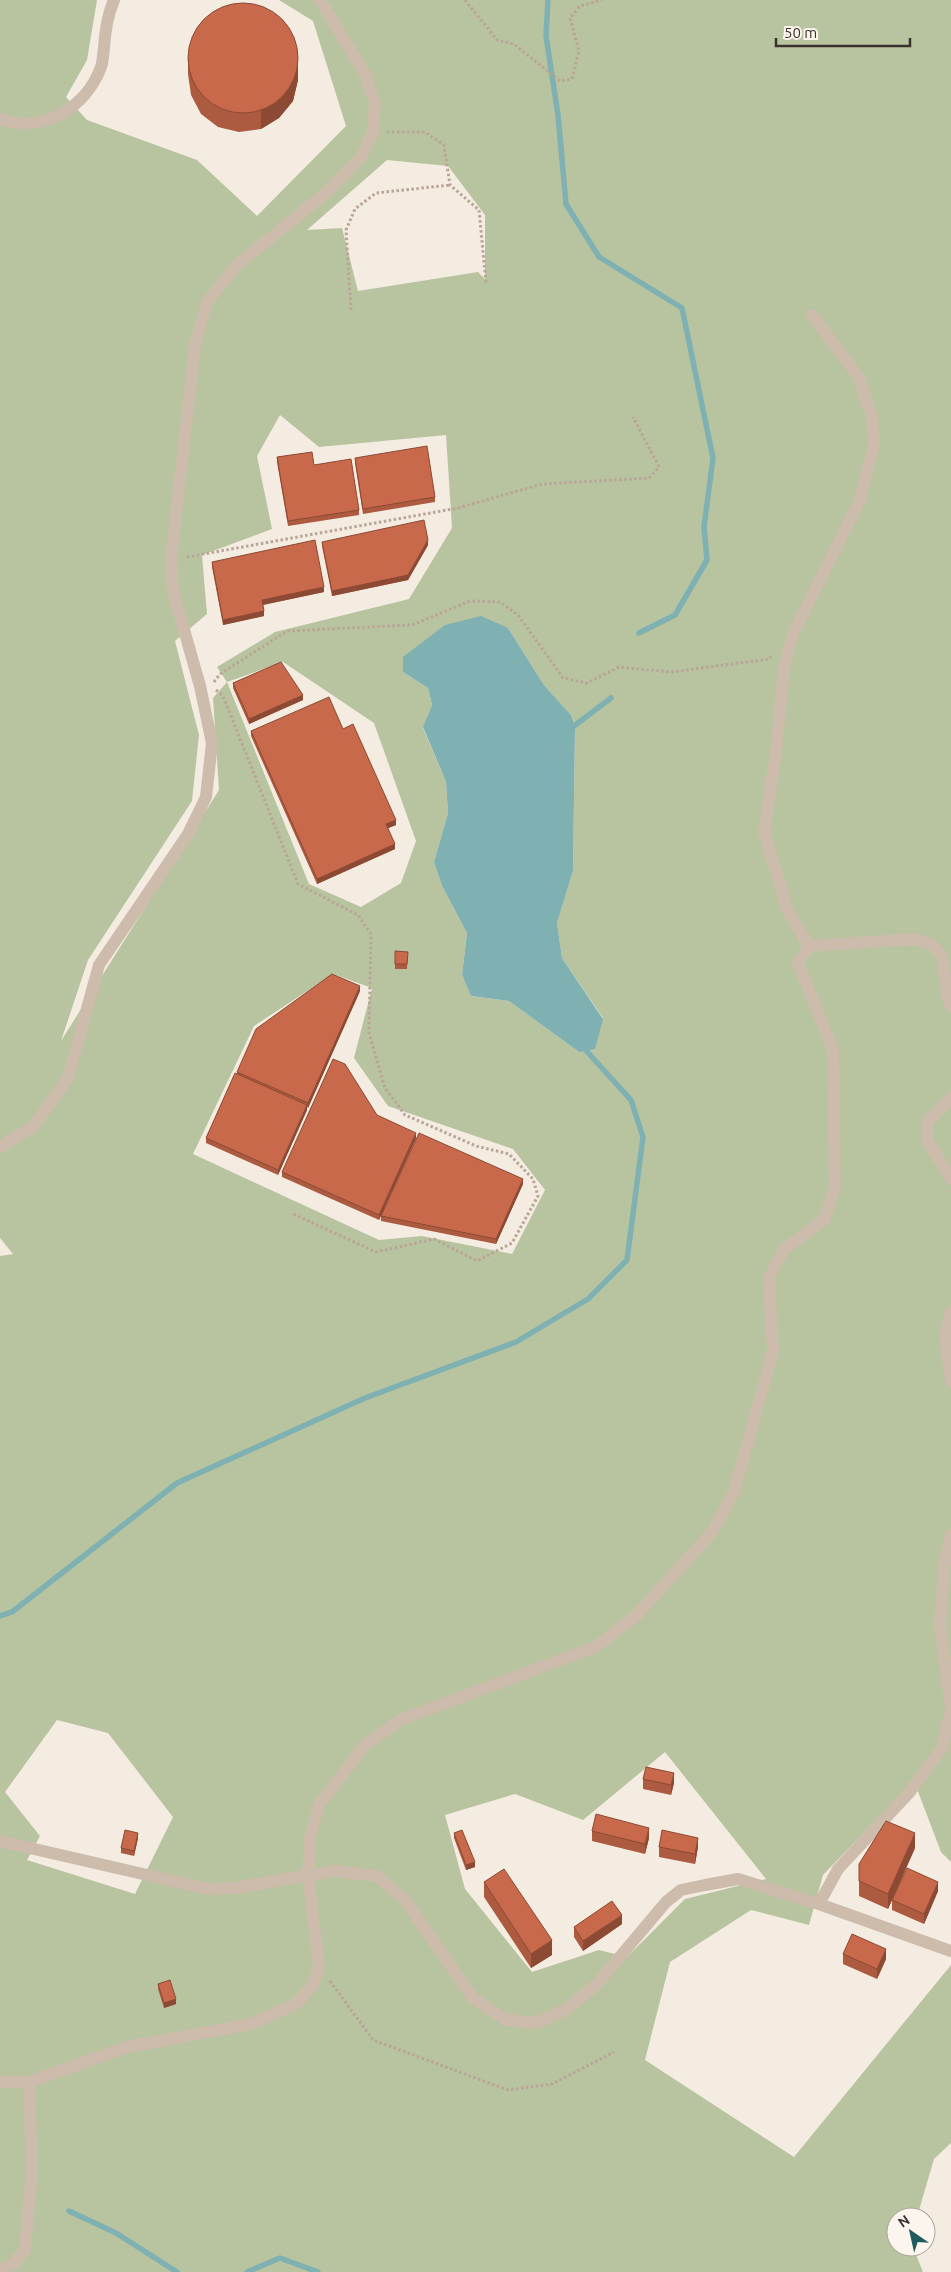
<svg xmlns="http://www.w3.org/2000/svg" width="951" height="2272" font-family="Ubuntu,sans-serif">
<rect width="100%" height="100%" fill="#f4ebe1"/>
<!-- green -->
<path fill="#b8c4a0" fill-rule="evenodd" d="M 0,0 L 97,0 L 87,60 L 66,97 L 87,120 L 197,160 L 257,216 L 346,126 L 313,21 L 279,0 L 951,0 L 951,1862 L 941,1852 L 914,1781 L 823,1875 L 809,1925 L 751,1910 L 670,1962 L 645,2060 L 794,2157 L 951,1965 L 951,2143 L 934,2159 L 917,2217 L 896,2217 L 896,2247 L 913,2247 L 923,2272 L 0,2272 L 0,1256 L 13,1254 L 0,1238 ZM 387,160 L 448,166 L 485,215 L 485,279 L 478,272 L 358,291 L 342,228 L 307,230 ZM 280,415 L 319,447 L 446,435 L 452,528 L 409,599 L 275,632 L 217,667 L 227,682 L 213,698 L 219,790 L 61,1041 L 88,960 L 192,801 L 199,735 L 175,641 L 207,614 L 202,555 L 272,529 L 257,456 ZM 508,628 L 544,685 L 571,715 L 575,726 L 573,871 L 557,923 L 562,958 L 603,1018 L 579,1052 L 509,1001 L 471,996 L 462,975 L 467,933 L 442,886 L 434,862 L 448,813 L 446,782 L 423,728 L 432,705 L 428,688 L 403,672 ZM 283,662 L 374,723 L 416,841 L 401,883 L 361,907 L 309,884 L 227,682 ZM 333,974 L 372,988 L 354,1058 L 388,1106 L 513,1149 L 545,1190 L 512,1254 L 422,1236 L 379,1240 L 193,1154 L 254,1026 ZM 57,1720 L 108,1733 L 173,1817 L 135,1894 L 27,1860 L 40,1836 L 5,1792 ZM 665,1752 L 766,1879 L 685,1899 L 627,1957 L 599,1950 L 532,1972 L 465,1889 L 445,1815 L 515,1794 L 583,1820 Z"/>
<!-- water -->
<path fill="#7fb0b2" d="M 481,616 L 508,628 L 544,685 L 571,715 L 575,726 L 573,871 L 557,923 L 562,958 L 603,1019 L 595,1049 L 579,1052 L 509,1001 L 471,996 L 462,975 L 467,933 L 442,886 L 434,862 L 448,813 L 446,782 L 423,727 L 432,705 L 428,688 L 403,672 L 403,657 L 445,625 Z"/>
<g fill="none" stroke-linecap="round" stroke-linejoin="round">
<!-- stream -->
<path stroke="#7fb0b2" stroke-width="5.5" d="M 548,0 L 546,36 L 558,115 L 566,204 L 599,257 L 682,308 L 713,458 L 704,527 L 707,560 L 675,615 L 639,633
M 570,729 L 611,698
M 0,1616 L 12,1612 L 177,1483 L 365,1398 L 516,1342 L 588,1299 L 627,1260 L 643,1137 L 631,1100 L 581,1045
M 69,2211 L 116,2233 L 177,2272
M 247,2272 L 280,2258 L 318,2272"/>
<!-- path -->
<path stroke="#b9a596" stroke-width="3" stroke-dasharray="2.5 2.5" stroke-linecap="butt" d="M 465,0 L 497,40 L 514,44 L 560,81 L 572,79 L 579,51 L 570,18 L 580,6 L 602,0
M 387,132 L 425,132 L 444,145 L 450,185 L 479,210 L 486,283
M 351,310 L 346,230 L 355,209 L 376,193 L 450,185
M 187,557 L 458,508 L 542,484 L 649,478 L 659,467 L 633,417
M 214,682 L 220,674 L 287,631 L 412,625 L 470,601 L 500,602 L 518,615 L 563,678 L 587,683 L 619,667 L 671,672 L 769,659 L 771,656
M 216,690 L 223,696 L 298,884 L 358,915 L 371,934 L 369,1033 L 385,1088 L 405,1115 L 476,1146 L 509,1154 L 533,1179 L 538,1196 L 512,1243 L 477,1261 L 434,1239 L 376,1252 L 291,1213
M 330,1981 L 373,2040 L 508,2090 L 552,2084 L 614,2052"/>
<!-- minor -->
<path stroke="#cdbbac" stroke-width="12" d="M 0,119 C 42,134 86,108 101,67 C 103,62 103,54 104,48 C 105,31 107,16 114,0
M 809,946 L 788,911 L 764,832 L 776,753 L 784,667 L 793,634 L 859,502 L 874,446 L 872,416 L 858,376 L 812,315
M 809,946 L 914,939 L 932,944 L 942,956 L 948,999 L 951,1006
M 951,1098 L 927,1122 L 927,1140 L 951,1179
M 0,1147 L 33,1127 L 68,1078 L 99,965 L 188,834 L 206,797 L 212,743 L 200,686 L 173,591 L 171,560 L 195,345 L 207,302 L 237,265 L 327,192 L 361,157 L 373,132 L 375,104 L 365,74 L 320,0
M 951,1312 L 945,1335 L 951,1381
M 951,1535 L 944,1567 L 940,1625 L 951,1707
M 0,1841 L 208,1889 L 235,1888 L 334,1871 L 377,1876 L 405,1900 L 473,1998 L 506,2020 L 536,2023 L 567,2009 L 597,1984 L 666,1902 L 681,1890 L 705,1885 L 738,1879 L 819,1904 L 951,1951
M 819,1904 L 838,1869 L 909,1793 L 942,1748 L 951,1711
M 0,2082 L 29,2082 L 127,2047 L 251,2024 L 297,2003 L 313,1985 L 319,1966 L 308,1876 L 310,1837 L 319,1805 L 364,1746 L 400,1720 L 595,1647 L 636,1616 L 713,1531 L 734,1492 L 773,1351 L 769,1278 L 784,1249 L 824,1220 L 835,1188 L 833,1050 L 798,963 L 809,946
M 0,2270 L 13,2264 L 25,2250 L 32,2169 L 29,2082"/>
</g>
<!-- wall -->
<path fill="#ac5a40" d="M 188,55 L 298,80 L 293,101 L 279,118 L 261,129 L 239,132 L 218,127 L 201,114 L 191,95 L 188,74 Z
M 277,457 L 314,465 L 359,510 L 359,515 L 288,526 L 277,462 Z
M 355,458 L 435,497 L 435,502 L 363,514 L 355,463 Z
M 322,542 L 428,545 L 408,580 L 332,596 L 322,546 Z
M 212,562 L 324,592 L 263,605 L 264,616 L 223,625 L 212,567 Z
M 233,683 L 303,700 L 249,724 L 233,688 Z
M 343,729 L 396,825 L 388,828 L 395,849 L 317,884 L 251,736 L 251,731 Z
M 395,951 L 408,952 L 407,969 L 395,969 Z
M 360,991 L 308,1108 L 307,1107 L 307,1110 L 278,1175 L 206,1143 L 206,1138 L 237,1074 L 237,1072 Z
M 416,1138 L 379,1220 L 282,1177 L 282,1172 Z
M 523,1184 L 496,1244 L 381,1221 L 381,1216 Z
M 643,1779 L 674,1783 L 671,1795 L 643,1789 Z
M 592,1831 L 649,1838 L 645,1854 L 592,1841 Z
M 454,1833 L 475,1867 L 466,1870 L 454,1838 Z
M 138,1838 L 134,1856 L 121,1853 L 121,1848 Z
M 659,1847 L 698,1847 L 695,1864 L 659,1857 Z
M 915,1848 L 888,1909 L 859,1896 L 859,1864 Z
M 484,1882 L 552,1955 L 531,1968 L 484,1897 Z
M 938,1891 L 924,1924 L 892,1910 L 892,1900 Z
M 622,1924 L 583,1951 L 574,1937 L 574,1927 Z
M 843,1954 L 886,1959 L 877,1979 L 843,1964 Z
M 158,1984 L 176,2004 L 164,2008 L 158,1989 Z"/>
<!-- shaded-wall -->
<path fill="#8c4a34" d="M 298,61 L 298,80 L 293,101 L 279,118 L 261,129 L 261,110 Z
M 428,540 L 428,545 L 408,580 L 332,596 L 332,591 Z
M 324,587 L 324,592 L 262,605 L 262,600 Z
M 264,611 L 264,616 L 223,625 L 223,620 Z
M 303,695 L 303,700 L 249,724 L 249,719 Z
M 396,820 L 396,825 L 386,829 L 386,824 Z
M 395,844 L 395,849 L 317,884 L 317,879 Z
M 360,986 L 360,991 L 308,1108 L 308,1103 Z
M 307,1105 L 307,1110 L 278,1175 L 278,1170 Z
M 416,1133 L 416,1138 L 379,1220 L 379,1215 Z
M 523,1179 L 523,1184 L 496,1244 L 496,1239 Z
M 674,1773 L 674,1783 L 671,1795 L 671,1785 Z
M 649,1828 L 649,1838 L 645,1854 L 645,1844 Z
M 138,1833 L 138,1838 L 134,1856 L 134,1851 Z
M 915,1833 L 915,1848 L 888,1909 L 888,1894 Z
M 698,1838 L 698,1847 L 695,1864 L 695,1854 Z
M 475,1862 L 475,1867 L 466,1870 L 466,1865 Z
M 938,1882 L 938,1891 L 924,1924 L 924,1914 Z
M 622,1915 L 622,1924 L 583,1951 L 583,1941 Z
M 552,1940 L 552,1955 L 531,1968 L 531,1954 Z
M 886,1949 L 886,1959 L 877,1979 L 877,1969 Z
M 176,1999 L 176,2004 L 164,2008 L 164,2003 Z"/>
<!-- building -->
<path fill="#c8694b" stroke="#8c4a34" d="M188 58a55 55 0 1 1 110 0a55 55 0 1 1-110 0Z
M 427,446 L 435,497 L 363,509 L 355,458 Z
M 312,452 L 314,465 L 351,459 L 359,510 L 288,521 L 277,457 Z
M 424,520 L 428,540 L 408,575 L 332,591 L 322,542 Z
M 315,540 L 324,587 L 262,600 L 264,611 L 223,620 L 212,562 Z
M 281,662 L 303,695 L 249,719 L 233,683 Z
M 329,697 L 343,729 L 353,724 L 396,820 L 386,824 L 395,844 L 317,879 L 251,731 Z
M 395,951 L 408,952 L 407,964 L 395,964 Z
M 332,974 L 360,986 L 308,1103 L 237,1072 L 256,1029 Z
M 333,1059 L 345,1064 L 377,1115 L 416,1133 L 379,1215 L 282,1172 Z
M 235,1073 L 307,1105 L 278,1170 L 206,1138 Z
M 419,1133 L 523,1179 L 496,1239 L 381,1216 Z
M 646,1767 L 674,1773 L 671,1785 L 643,1779 Z
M 596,1814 L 649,1828 L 645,1844 L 592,1831 Z
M 886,1821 L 915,1833 L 888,1894 L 859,1881 L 859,1864 Z
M 125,1830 L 138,1833 L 134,1851 L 121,1848 Z
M 462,1830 L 475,1862 L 466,1865 L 454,1833 Z
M 662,1830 L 698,1838 L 695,1854 L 659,1847 Z
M 907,1868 L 938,1882 L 924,1914 L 892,1900 Z
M 504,1869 L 552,1940 L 531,1954 L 484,1882 Z
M 612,1901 L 622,1915 L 583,1941 L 574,1927 Z
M 852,1934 L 886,1949 L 877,1969 L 843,1954 Z
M 170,1980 L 176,1999 L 164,2003 L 158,1984 Z"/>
<!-- north arrow -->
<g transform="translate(911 2232) rotate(326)"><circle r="24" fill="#fbf5ee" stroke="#aea6a0"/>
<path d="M0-4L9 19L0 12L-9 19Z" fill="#1f5a5e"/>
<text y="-8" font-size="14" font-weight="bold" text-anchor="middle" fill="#3b302b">N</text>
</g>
<!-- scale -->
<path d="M776 38v8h134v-8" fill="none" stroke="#3b302b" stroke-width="2.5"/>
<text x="784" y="38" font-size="15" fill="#3b302b" stroke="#fbf5ee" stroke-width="4" paint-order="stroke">50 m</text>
</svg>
